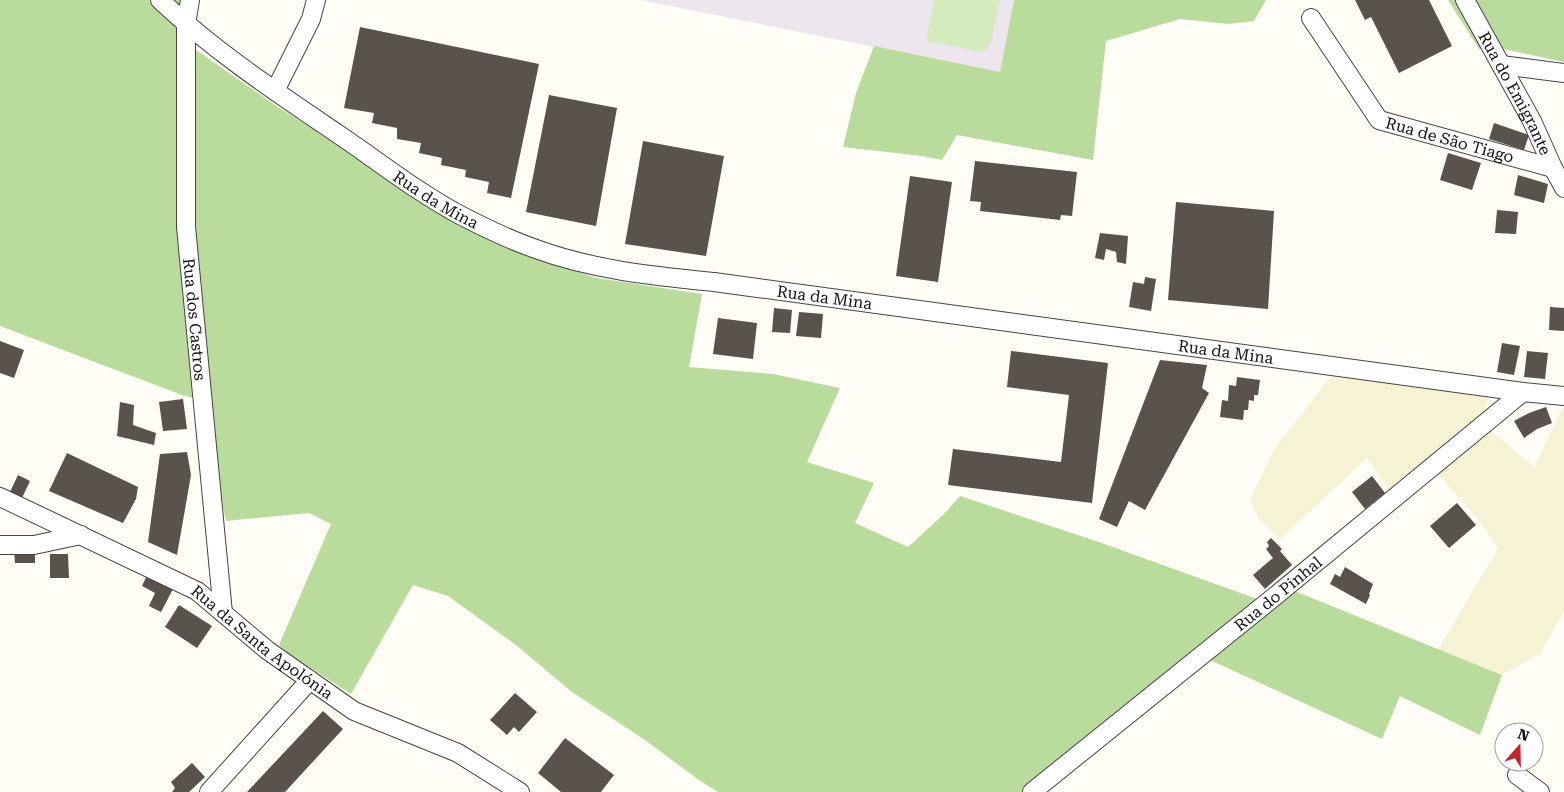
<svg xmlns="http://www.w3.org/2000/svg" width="1564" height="792" font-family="'Roboto Serif',serif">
<rect width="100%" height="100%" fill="#fffdf5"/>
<!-- industrial -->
<path fill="#eee6ef" d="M 640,0 L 1014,0 L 1000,72 Z"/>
<!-- farmland -->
<path fill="#f6f3d4" d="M 1331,376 L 1489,394 L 1482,423 L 1534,467 L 1564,405 L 1564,611 L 1540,654 L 1502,675 L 1438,650 L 1498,548 L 1481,523 L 1427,461 L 1389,491 L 1367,458 L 1280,539 L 1258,517 L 1250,500 L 1273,451 Z"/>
<!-- green -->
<path fill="#d5ebbd" d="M 934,0 L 1000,0 L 991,42 C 988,49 985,52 977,51 L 926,41 Z"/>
<!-- forest -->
<path fill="#b9dc9c" d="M 0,0 L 181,0 L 176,30 L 192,47 L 278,107 L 361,159 L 464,220 L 575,271 L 597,278 L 702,294 L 689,367 L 773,374 L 840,388 L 807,462 L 874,483 L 855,523 L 908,547 L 945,513 L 960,496 L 1096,541 L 1260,600 L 1292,590 L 1502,675 L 1480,735 L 1400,696 L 1382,739 L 1197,654 L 1025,792 L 718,792 L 699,780 L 645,740 L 572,692 L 516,645 L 448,596 L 413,585 L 351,694 L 289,654 L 279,645 L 331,524 L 309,513 L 226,521 L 206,430 L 204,401 L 182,395 L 0,326 Z
M 1014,0 L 1266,0 L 1254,21 L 1229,24 L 1180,19 L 1106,41 L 1093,160 L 957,135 L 942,160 L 922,156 L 843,147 L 856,93 L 874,46 L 1000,72 Z
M 1448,0 L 1564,0 L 1564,62 L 1494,47 L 1479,49 Z"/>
<!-- building -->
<path fill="#5a524d" d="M 1355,0 L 1429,0 L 1452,46 L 1399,73 L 1371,17 L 1365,20 Z
M 360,27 L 539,64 L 511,198 L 487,193 L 489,182 L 465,177 L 466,170 L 441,165 L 442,158 L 419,153 L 421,143 L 397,139 L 397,128 L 372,123 L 374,113 L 344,108 Z
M 549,95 L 617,108 L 596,226 L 526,212 Z
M 1494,123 L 1529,135 L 1524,150 L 1489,139 Z
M 643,141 L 724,156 L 706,256 L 625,244 Z
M 1448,153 L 1481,163 L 1472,190 L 1440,180 Z
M 975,161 L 1077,172 L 1072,216 L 1061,215 L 1060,220 L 980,211 L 981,202 L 970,201 Z
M 1518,175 L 1548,184 L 1544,203 L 1514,195 Z
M 910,176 L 952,182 L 938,282 L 896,276 Z
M 1176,202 L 1274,211 L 1268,309 L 1168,300 Z
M 1497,210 L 1518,212 L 1516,234 L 1495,233 Z
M 1100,233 L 1128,236 L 1126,264 L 1117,262 L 1116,252 L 1106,249 L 1104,260 L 1095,258 Z
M 1145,277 L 1156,279 L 1151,311 L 1129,307 L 1133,282 L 1144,284 Z
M 1550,307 L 1564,308 L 1564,331 L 1549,330 Z
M 774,308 L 792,310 L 790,333 L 772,332 Z
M 799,312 L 823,314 L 821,338 L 796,336 Z
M 718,318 L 757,323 L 753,359 L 713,354 Z
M 0,341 L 24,350 L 14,378 L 0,373 Z
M 1502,343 L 1520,346 L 1514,375 L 1497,372 Z
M 1011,351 L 1108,363 L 1092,503 L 948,485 L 953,449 L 1061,462 L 1069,395 L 1007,387 Z
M 1527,351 L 1548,353 L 1545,379 L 1524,377 Z
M 1160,360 L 1207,365 L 1202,388 L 1209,393 L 1145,510 L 1129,501 L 1117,527 L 1099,519 Z
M 1237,377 L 1260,380 L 1258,395 L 1254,395 L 1254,401 L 1249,400 L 1248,410 L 1244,410 L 1243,420 L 1220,417 L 1222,400 L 1228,401 L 1229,385 L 1236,386 Z
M 183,399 L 187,429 L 163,431 L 159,402 Z
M 120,402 L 134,405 L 133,425 L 156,433 L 154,445 L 117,436 Z
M 1546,407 L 1552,423 L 1537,429 L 1524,438 L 1514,421 L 1529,413 Z
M 187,452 L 191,475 L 177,555 L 148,542 L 160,454 Z
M 67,453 L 138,487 L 136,499 L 123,523 L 49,491 Z
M 18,475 L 30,481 L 21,500 L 9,494 Z
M 1372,476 L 1385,493 L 1365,509 L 1352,492 Z
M 1457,503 L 1476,525 L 1449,548 L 1430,526 Z
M 1271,538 L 1282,549 L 1280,551 L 1292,565 L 1265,589 L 1253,575 L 1273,558 L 1266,549 L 1269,546 L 1267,542 Z
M 14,550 L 35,550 L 35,563 L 15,563 Z
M 50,554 L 68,554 L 69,578 L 50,578 Z
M 1345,567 L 1373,584 L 1369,594 L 1370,595 L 1366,604 L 1330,584 L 1335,574 L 1340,577 Z
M 148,573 L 174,587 L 161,612 L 149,606 L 155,593 L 142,586 Z
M 179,605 L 212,626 L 197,648 L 165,627 Z
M 515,693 L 537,712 L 519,732 L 514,727 L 507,735 L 490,720 Z
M 323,711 L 343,729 L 285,792 L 247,792 Z
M 565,738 L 614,775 L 601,792 L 561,792 L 538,773 Z
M 192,763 L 205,777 L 189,792 L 172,792 L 175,788 L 171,782 Z"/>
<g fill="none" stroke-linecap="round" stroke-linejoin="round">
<!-- minor casing -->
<g stroke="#444" stroke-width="20">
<g id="minor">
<path id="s1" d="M 160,0 C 214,51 276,92 338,134 C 378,161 417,192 460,215 C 485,228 510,240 536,249 C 593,270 654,276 714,282 L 1523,392 L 1564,396"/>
<path id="s2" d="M 190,0 L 186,25 L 186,227 L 223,613"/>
<path id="s3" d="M 1465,0 L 1532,121 L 1553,168 L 1564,188"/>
<path id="s4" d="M 1311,18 L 1379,120 L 1553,168"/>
<path d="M 1501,65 L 1564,73"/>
<path d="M 275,91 L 311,19 L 316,0"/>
<path id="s5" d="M 0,497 L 197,591 L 267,650 L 354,711 L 458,753 L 520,792"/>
<path d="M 0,545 L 34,545 L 81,535"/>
<path d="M 1517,775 L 1540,792"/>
<path d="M 209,792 L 310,680"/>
<path id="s6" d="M 1032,792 L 1274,597 L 1523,392"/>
</g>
</g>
<!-- minor -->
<use href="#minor" stroke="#fff" stroke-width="18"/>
</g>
<g text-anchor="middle" stroke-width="5" stroke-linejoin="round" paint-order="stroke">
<!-- street labels -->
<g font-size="16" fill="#111" stroke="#fff">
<text dy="6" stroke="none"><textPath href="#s3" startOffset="106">Rua do Emigrante</textPath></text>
<text dy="6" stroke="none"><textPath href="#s4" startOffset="196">Rua de São Tiago</textPath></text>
<text dy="6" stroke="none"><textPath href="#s1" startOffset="341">Rua da Mina</textPath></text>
<text dy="6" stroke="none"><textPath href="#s1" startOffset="746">Rua da Mina</textPath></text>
<text dy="6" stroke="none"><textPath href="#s2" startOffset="320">Rua dos Castros</textPath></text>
<text dy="6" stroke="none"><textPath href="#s1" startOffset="1151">Rua da Mina</textPath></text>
<text dy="6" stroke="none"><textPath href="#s6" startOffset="316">Rua do Pinhal</textPath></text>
<text dy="6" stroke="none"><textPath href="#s5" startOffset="301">Rua da Santa Apolónia</textPath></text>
</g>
</g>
<!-- north arrow -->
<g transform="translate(1519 747) rotate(20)"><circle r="24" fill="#ffffff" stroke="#a0a0a0"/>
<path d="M0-4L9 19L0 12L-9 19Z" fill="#c4262e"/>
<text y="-8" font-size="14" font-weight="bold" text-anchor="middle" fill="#111111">N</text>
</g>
</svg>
